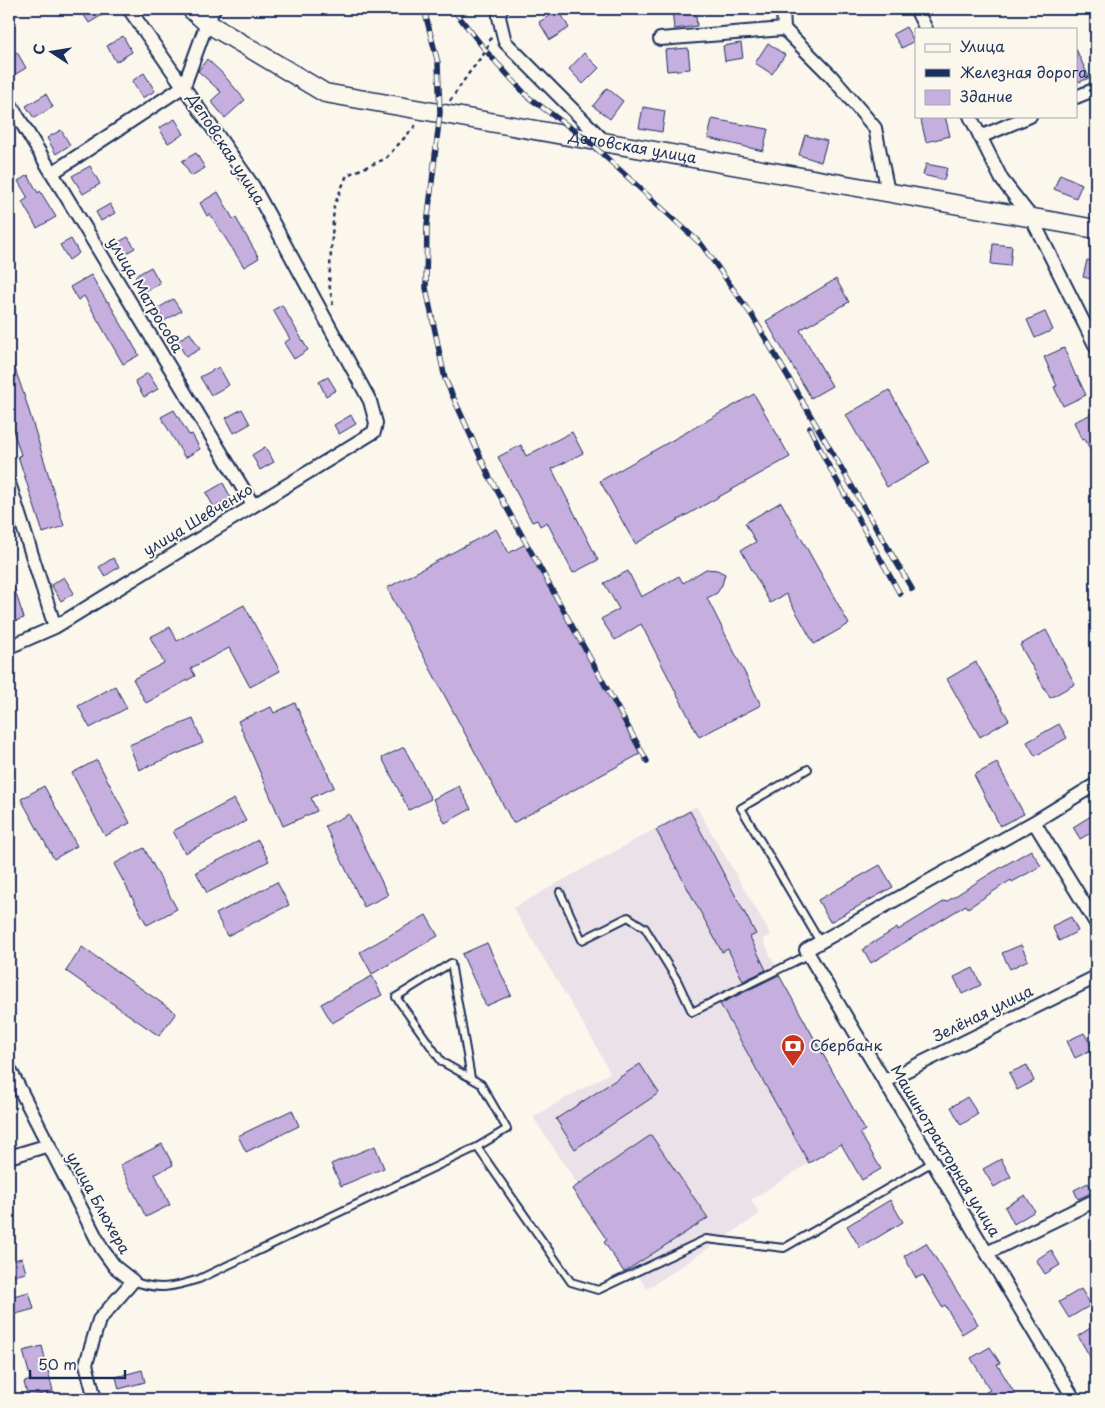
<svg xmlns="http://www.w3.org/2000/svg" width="1105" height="1408" font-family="'Playpen Sans',sans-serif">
<rect width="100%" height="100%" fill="#fbf7ec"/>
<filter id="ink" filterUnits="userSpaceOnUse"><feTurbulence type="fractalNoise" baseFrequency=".02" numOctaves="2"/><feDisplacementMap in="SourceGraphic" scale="10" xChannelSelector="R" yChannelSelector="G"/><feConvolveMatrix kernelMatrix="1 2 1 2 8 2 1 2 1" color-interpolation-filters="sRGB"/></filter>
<g filter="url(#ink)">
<!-- built -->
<path fill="#ebe1e8" d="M 696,806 L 771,935 L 763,939 L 779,974 L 720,1004 L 809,1163 L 751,1200 L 760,1214 L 647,1289 L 533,1117 L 610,1073 L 593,1040 L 513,908 Z"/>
<!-- building -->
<path fill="#c6afde" stroke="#1b2f5e" d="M 80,9 L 112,9 L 89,23 Z
M 672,9 L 695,9 L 697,26 L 674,29 Z
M 559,10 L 569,28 L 550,40 L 539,22 Z
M 906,27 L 914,41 L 902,48 L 893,34 Z
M 123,36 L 132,52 L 116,62 L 107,46 Z
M 741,43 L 743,58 L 725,61 L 723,46 Z
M 768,43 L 785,55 L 772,74 L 755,63 Z
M 688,48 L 690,69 L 667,71 L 665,50 Z
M 1076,49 L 1089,78 L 1079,82 L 1076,76 Z
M 17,52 L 26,68 L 9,78 L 9,57 Z
M 584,53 L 599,68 L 583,84 L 569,69 Z
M 207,59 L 222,73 L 245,100 L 225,118 L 211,101 L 221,92 L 198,71 Z
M 144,73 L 155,91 L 142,98 L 132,81 Z
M 607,88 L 623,101 L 610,119 L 593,106 Z
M 46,94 L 53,107 L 34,118 L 26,106 Z
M 643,107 L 665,111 L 662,132 L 639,128 Z
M 920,116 L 945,116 L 950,136 L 926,142 Z
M 175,119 L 184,134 L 168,143 L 159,128 Z
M 712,119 L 768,129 L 763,151 L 708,138 Z
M 61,130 L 70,145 L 56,154 L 47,138 Z
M 805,135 L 827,141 L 821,162 L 799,155 Z
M 196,153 L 205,168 L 191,176 L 182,161 Z
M 926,164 L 947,168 L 944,180 L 923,175 Z
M 90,166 L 100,184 L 83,194 L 72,176 Z
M 1060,174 L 1082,184 L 1076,198 L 1054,189 Z
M 28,175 L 38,193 L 40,191 L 56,217 L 37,228 L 22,202 L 28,198 L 18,181 Z
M 218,192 L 233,219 L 236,218 L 259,258 L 244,267 L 210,214 L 207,216 L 200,203 Z
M 110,204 L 115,213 L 101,221 L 96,212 Z
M 128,237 L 135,248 L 123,255 L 117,243 Z
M 71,239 L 79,253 L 69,260 L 60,245 Z
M 993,244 L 1012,246 L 1010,266 L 991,264 Z
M 1087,260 L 1096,262 L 1096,280 L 1083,277 Z
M 151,267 L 160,283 L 144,292 L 135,276 Z
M 91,275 L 107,302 L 108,301 L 139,355 L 123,364 L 84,296 L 78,300 L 70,287 Z
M 836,279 L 849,302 L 800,330 L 832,386 L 811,398 L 766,321 Z
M 173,299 L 181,311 L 164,321 L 157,309 Z
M 282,305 L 308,350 L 294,359 L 284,343 L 290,339 L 273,310 Z
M 1045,312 L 1053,330 L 1035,338 L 1027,320 Z
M 190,333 L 200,349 L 186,357 L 177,341 Z
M 1064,348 L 1076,377 L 1077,376 L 1086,395 L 1063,406 L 1054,387 L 1057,386 L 1044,357 Z
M 9,357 L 11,357 L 26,401 L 64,526 L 43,533 L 18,456 L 21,455 L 9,418 Z
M 219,367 L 229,385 L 211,395 L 200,377 Z
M 148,373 L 158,389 L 144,397 L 135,381 Z
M 328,377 L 336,390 L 326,396 L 319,382 Z
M 889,390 L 930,463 L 887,487 L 846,415 Z
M 754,394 L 790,457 L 635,544 L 600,481 Z
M 242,409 L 250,424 L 234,433 L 226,418 Z
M 174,410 L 189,435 L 192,434 L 200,449 L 185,458 L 161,417 Z
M 1096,412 L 1096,463 L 1085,439 L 1082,440 L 1074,422 Z
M 351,415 L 356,424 L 339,434 L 334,425 Z
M 572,432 L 583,453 L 552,469 L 598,560 L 573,573 L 547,522 L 540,526 L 537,520 L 532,522 L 498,457 L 521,445 L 526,456 Z
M 265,447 L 274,462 L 260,470 L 252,455 Z
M 223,483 L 231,498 L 214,507 L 206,493 Z
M 781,502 L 849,624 L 814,644 L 786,594 L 770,603 L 741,550 L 756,542 L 745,523 Z
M 496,529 L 509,553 L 527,543 L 640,754 L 513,823 L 387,588 Z
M 113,558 L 119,567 L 105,576 L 99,567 Z
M 706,569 L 717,570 L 725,574 L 722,585 L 717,593 L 707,598 L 761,705 L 699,737 L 641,624 L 615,640 L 601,619 L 619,609 L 604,583 L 628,571 L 641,597 L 679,576 L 683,583 Z
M 64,577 L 74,593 L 61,601 L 51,585 Z
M 9,579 L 11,579 L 24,618 L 9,623 Z
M 244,605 L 280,671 L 250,687 L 229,648 L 191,668 L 195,676 L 146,703 L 133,679 L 164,663 L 150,637 L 170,627 L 177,641 Z
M 1046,630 L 1075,684 L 1050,698 L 1020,645 Z
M 976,662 L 1009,720 L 980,737 L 947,679 Z
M 115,686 L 127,708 L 90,728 L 78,706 Z
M 295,703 L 334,787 L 311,798 L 317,811 L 283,826 L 238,721 L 271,707 L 274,713 Z
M 193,719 L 203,743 L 139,770 L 129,745 Z
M 1059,724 L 1067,738 L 1035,756 L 1027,742 Z
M 404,747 L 431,799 L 409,810 L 382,758 Z
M 97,760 L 130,823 L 105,836 L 72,773 Z
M 997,763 L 1024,814 L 1000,826 L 974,775 Z
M 44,786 L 77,846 L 54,859 L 21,799 Z
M 459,786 L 471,809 L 445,823 L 433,799 Z
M 234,799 L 246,821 L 185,853 L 173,831 Z
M 690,811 L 756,934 L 750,937 L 766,970 L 743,981 L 728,949 L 722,952 L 656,830 Z
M 1096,813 L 1096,830 L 1080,839 L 1073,827 Z
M 349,814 L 388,895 L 364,907 L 325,826 Z
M 258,840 L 269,861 L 207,893 L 196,872 Z
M 144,848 L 177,909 L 147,925 L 114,864 Z
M 1031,850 L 1041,866 L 1012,882 L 1011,880 L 968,908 L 966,905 L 871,963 L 863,949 L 897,928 L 898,930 L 945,901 L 946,902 L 988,875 Z
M 880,865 L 893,887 L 830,922 L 818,900 Z
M 277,882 L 289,905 L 227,936 L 216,914 Z
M 426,915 L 438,936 L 372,974 L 360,952 Z
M 1071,917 L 1078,931 L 1059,941 L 1052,926 Z
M 487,943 L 511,995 L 486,1006 L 462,954 Z
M 1021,945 L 1028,960 L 1010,969 L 1002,953 Z
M 82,947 L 176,1013 L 159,1036 L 66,971 Z
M 973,968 L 981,985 L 962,994 L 954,977 Z
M 779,975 L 865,1130 L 860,1133 L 881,1169 L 862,1180 L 841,1144 L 809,1163 L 720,1004 Z
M 372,976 L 382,995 L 332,1023 L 321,1004 Z
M 1084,1033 L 1093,1049 L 1075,1058 L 1067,1041 Z
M 640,1064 L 659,1093 L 575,1149 L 556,1119 Z
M 1027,1065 L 1034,1081 L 1017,1090 L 1009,1073 Z
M 967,1097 L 978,1114 L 961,1125 L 951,1107 Z
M 292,1110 L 299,1126 L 246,1152 L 238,1136 Z
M 651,1135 L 708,1218 L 624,1272 L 604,1242 L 607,1240 L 572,1189 Z
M 162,1144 L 173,1165 L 155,1174 L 170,1205 L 146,1217 L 120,1165 Z
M 375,1146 L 384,1168 L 341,1186 L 331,1164 Z
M 1001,1159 L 1011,1177 L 994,1187 L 983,1169 Z
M 1088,1183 L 1093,1192 L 1078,1199 L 1074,1190 Z
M 1025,1195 L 1035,1211 L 1014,1224 L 1005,1207 Z
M 890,1200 L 903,1222 L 860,1248 L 847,1226 Z
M 926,1243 L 978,1324 L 962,1334 L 945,1305 L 942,1307 L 923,1275 L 916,1278 L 904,1256 Z
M 1051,1250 L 1060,1265 L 1045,1274 L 1036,1260 Z
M 22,1258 L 26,1273 L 9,1277 L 9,1261 Z
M 1081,1289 L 1091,1305 L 1069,1318 L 1059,1302 Z
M 29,1292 L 34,1309 L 12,1315 L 9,1297 Z
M 1092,1327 L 1096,1334 L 1096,1367 L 1078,1336 Z
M 42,1346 L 53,1391 L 28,1398 L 24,1382 L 31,1380 L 23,1351 Z
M 990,1347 L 1000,1363 L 997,1364 L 1018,1399 L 974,1399 L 990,1390 L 971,1358 Z
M 142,1370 L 145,1382 L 119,1389 L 116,1377 Z"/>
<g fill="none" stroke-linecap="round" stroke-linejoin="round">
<!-- lane casing -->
<g stroke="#1b2f5e" stroke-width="10">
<path id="lane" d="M 808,769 L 741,808 L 820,942
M 560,892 L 582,940 L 628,917 L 645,928 L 677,980 L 692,1012 L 808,955
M 477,1147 L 571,1282 L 598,1290 L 706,1239 L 784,1248 L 933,1162
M 133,1281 C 158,1291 174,1287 199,1279 L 477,1147 L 507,1129 L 481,1084 L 442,1062 L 396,997 L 451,963 L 471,1078"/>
</g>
<!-- street casing -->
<g stroke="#1b2f5e" stroke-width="16">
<path id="street" d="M 501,9 L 499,17 L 505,42 L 605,142
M 783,9 L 784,29 L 831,76 L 875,128 L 888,192
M 916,9 L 926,29
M 660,39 L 784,29
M 1076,97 L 1096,89
M 9,102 L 253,505
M 970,116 L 1002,180 L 1031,217 L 1096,347
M 980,137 L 1030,116
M 52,173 L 184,86 L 207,23 L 214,9
M 9,483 L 55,627
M 9,647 L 55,627 L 374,432 L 376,423 L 370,401 L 253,186 L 129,9
M 1034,822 L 1096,923
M 9,1068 L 102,1249 L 115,1267 L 133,1281 L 99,1320 L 86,1364 L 95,1399
M 885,1081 L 1096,977
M 9,1157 L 49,1145
M 987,1253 L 1096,1200
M 1074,1399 L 806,950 L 1034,822 L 1096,784"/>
</g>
<!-- secondary casing -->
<g stroke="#1b2f5e" stroke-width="21">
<g id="secondary">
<path id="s1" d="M 191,9 L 207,23 L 325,93 L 1096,229"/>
</g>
</g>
<!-- path -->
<path stroke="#1b2f5e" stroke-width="2.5" stroke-dasharray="4 4" stroke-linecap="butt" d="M 450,101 L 469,73 L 486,51 L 491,37
M 333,305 L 329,283 L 334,206 L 347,175 L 385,159 L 417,124"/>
<!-- lane -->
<use href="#lane" stroke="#fbf7ec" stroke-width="6"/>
<!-- street -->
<use href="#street" stroke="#fbf7ec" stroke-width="12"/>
<!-- secondary -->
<use href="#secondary" stroke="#fbf7ec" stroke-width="18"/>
<!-- rail casing -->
<g stroke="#1b2f5e" stroke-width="5.5">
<path id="rail" d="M 424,9 L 438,63 L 440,113 L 427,225 L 426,288 L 445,379 L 489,476 L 647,761
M 453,9 L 486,51 L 528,97 L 586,139 L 702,245 L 753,317 L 912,589
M 810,428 L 825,459 L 900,594"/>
</g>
<!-- rail -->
<use href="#rail" stroke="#fbf7ec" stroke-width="4" stroke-dasharray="11" stroke-linecap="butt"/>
</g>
</g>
<!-- icons -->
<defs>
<g id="bank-pin" transform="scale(1.25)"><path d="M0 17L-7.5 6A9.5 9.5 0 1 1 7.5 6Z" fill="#c8321e" stroke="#fbf7ec"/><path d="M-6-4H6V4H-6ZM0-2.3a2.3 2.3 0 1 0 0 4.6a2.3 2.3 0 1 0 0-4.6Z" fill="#fff"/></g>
</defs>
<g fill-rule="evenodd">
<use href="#bank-pin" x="793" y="1046"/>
</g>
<g text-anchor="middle" stroke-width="4" stroke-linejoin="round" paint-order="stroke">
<!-- street labels -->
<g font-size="15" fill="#1b2f5e" stroke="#fbf7ec">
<text dy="5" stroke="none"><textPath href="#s1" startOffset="471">Деповская улица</textPath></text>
<text transform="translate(226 149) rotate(57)" y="5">Деповская улица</text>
<text transform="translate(145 295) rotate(59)" y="5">улица Матросова</text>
<text transform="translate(198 520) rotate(-31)" y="5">улица Шевченко</text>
<text transform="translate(983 1014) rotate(-26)" y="5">Зелёная улица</text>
<text transform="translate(945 1151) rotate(59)" y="5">Машинотракторная улица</text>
<text transform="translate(98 1203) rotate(61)" y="5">улица Блюхера</text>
</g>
<!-- poi labels -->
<g font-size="15" fill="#1b2f5e" stroke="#fbf7ec" text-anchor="start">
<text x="810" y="1051">Сбербанк</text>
</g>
</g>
<!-- margin -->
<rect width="1105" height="1408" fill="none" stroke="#fbf7ec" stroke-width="30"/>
<rect x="15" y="15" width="1075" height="1378" fill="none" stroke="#1b2f5e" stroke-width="2" filter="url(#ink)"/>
<!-- legend -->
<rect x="915" y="28" width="162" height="90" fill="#fbf7ec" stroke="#a1a7b3"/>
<rect x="925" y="44" width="25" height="8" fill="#fbf7ec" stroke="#a1a7b3"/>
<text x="960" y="52" font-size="15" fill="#1b2f5e">Улица</text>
<rect x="925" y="69" width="25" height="8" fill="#1b2f5e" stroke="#a1a7b3"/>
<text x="960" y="78" font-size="15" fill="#1b2f5e">Железная дорога</text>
<rect x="925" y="90" width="25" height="15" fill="#c6afde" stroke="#a1a7b3"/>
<text x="960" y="102" font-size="15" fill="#1b2f5e">Здание</text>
<!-- north arrow -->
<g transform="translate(52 52) rotate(282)" stroke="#fbf7ec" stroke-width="4" paint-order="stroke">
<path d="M0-4L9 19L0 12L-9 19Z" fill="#1b2f5e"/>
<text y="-8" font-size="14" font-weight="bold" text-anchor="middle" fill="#1b2f5e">С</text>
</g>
<!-- scale -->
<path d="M30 1370v8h95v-8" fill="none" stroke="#1b2f5e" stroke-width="2.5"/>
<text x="38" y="1370" font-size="15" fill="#1b2f5e" stroke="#fbf7ec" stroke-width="4" paint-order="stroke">50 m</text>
</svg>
